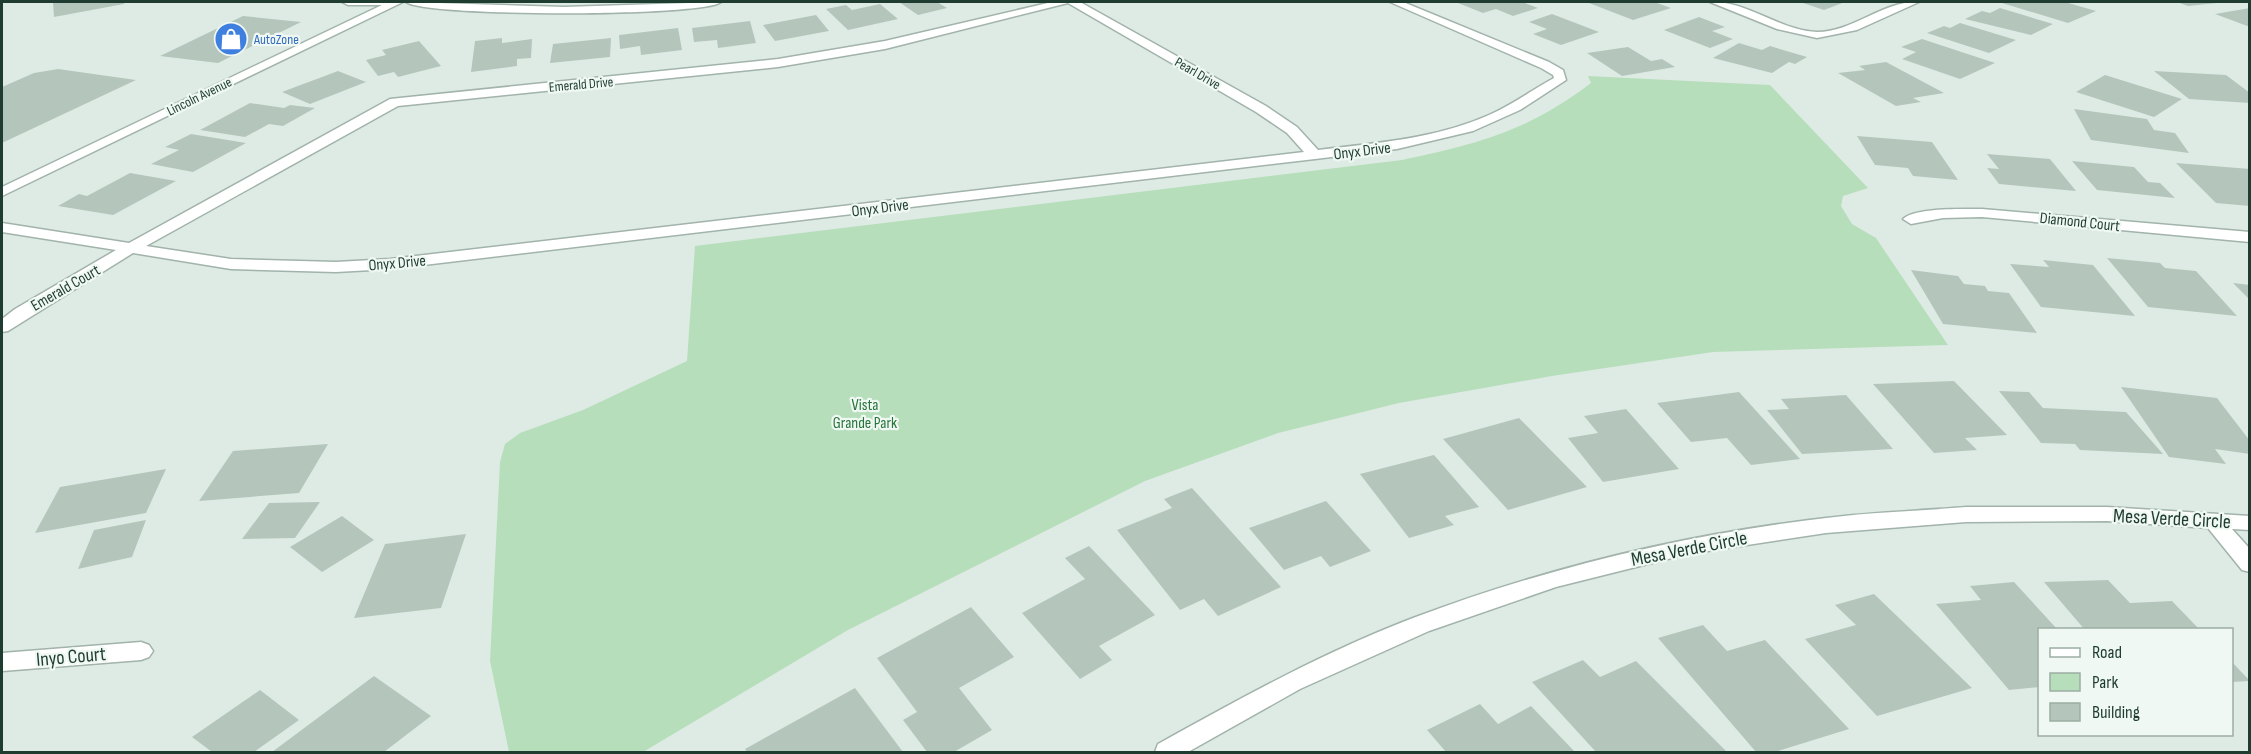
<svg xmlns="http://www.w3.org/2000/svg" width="2251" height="754" font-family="'Sofia Sans Condensed',sans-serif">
<rect width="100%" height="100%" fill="#deebe4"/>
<!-- green -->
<path fill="#b6debb" d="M 1588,76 L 1770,85 L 1868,188 L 1843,196 L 1841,206 L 1852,224 L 1876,238 L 1948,345 L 1713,352 L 1552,376 L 1399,403 L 1278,433 L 1145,481 L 848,630 L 643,752 L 509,752 L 490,661 L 500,462 L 505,444 L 520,433 L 583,410 L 687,361 L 695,246 L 1402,160 C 1477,144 1528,131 1591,83 Z"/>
<!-- building -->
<path fill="#b4c6bc" d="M 53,2 L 124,2 L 124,4 L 54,17 Z
M 899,2 L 937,2 L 947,8 L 918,15 Z
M 1462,2 L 1522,2 L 1538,8 L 1513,16 L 1496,9 L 1483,13 L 1458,3 Z
M 1594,2 L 1654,2 L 1671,8 L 1633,20 L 1589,3 Z
M 1800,2 L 1845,2 L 1824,10 Z
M 2007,2 L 2065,2 L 2096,11 L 2068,23 L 2002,3 Z
M 2177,2 L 2217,2 L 2217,3 L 2188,6 Z
M 880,4 L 898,19 L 848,30 L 826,9 L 846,5 L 852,10 Z
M 2000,8 L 2053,24 L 2031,35 L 1965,19 L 1982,11 L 1990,13 Z
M 2250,8 L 2250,27 L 2215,14 Z
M 1552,14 L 1599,32 L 1561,45 L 1533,34 L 1547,29 L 1529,22 Z
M 816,15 L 829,31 L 775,41 L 763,25 Z
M 243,16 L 301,22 L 218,63 L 160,56 Z
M 1699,17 L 1725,27 L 1712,31 L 1733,39 L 1710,48 L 1664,30 Z
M 750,21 L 756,43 L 718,48 L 717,40 L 694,42 L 692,28 Z
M 1960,23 L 2016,40 L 1989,53 L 1927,33 L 1944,26 L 1950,28 Z
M 678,28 L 682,50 L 641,55 L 640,46 L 620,49 L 619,35 Z
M 502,38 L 502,43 L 532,39 L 531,58 L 517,59 L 517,66 L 471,72 L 475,41 Z
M 611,38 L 610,57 L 550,63 L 553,44 Z
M 1922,39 L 1995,63 L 1960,79 L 1902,59 L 1916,52 L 1901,47 Z
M 419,41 L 441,66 L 398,77 L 394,72 L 378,76 L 366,60 L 386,55 L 382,50 Z
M 1739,43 L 1762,50 L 1770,46 L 1807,57 L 1795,64 L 1789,62 L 1772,73 L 1713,58 Z
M 1628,47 L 1651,61 L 1662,59 L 1675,67 L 1622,76 L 1587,53 Z
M 1886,62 L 1944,93 L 1913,98 L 1921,102 L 1896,106 L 1838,73 L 1865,70 L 1859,66 Z
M 58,69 L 136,80 L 2,143 L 2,87 L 34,73 Z
M 338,71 L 366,82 L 310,104 L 282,92 Z
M 2154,71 L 2226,75 L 2250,93 L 2250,103 L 2189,99 Z
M 2105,75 L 2182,99 L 2154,117 L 2076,92 Z
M 250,103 L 284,108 L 290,105 L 315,108 L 283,126 L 269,124 L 245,137 L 200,130 Z
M 2074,109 L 2147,119 L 2154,130 L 2175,133 L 2189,153 L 2091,140 Z
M 191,134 L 246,143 L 193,172 L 151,164 L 179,150 L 165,147 Z
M 1857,136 L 1932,142 L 1958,180 L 1913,176 L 1908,168 L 1875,165 Z
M 1987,154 L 2050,159 L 2076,191 L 1999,184 L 1987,168 L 1999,169 Z
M 2072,161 L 2134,167 L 2148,182 L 2160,183 L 2175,198 L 2097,190 Z
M 2176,163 L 2250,169 L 2250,206 L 2216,203 Z
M 130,173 L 176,181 L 113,215 L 58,206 L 79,194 L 87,196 Z
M 2107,258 L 2160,263 L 2165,268 L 2196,271 L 2237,316 L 2148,307 Z
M 2043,260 L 2093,265 L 2135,316 L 2041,307 L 2010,264 L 2049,267 Z
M 1911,270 L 1958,276 L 1964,284 L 1985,286 L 1988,291 L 2009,293 L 2037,333 L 1943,324 Z
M 2233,283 L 2250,285 L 2250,300 Z
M 1954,381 L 2007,435 L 1965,438 L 1977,450 L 1934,453 L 1873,384 Z
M 2121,387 L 2217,398 L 2250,441 L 2250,454 L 2215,449 L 2226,464 L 2169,457 Z
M 1999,391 L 2029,392 L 2043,408 L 2126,412 L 2163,454 L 2080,450 L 2075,444 L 2041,443 Z
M 1739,392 L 1800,459 L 1751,465 L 1727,438 L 1691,442 L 1657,403 Z
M 1846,395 L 1893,449 L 1802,454 L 1767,410 L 1789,409 L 1781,399 Z
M 1626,409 L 1679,469 L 1603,482 L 1568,438 L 1598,433 L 1584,416 Z
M 1519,418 L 1587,487 L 1508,510 L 1443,439 Z
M 328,444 L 299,493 L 199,501 L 233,451 Z
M 1434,455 L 1479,507 L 1445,516 L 1454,525 L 1409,538 L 1360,474 Z
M 166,469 L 146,513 L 35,533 L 60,487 Z
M 1192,488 L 1281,587 L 1218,616 L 1204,599 L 1180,610 L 1117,530 L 1172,508 L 1164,499 Z
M 1326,501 L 1371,551 L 1330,567 L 1321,556 L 1284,570 L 1249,528 Z
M 320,502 L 295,538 L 242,539 L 269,503 Z
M 342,516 L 374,540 L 322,572 L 290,547 Z
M 146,520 L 132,557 L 78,569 L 94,530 Z
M 466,534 L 441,608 L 354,618 L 385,544 Z
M 1089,546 L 1155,615 L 1099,646 L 1112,660 L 1080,679 L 1022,613 L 1085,579 L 1065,558 Z
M 2108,580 L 2130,603 L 2172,601 L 2200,630 L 2085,630 L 2044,582 Z
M 2014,582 L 2058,630 L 2040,630 L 2040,687 L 2009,690 L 1936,604 L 1981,600 L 1970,586 Z
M 1874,594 L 1972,688 L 1877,716 L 1805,639 L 1856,625 L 1835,605 Z
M 971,607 L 1014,657 L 959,688 L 992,730 L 954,752 L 927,752 L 903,720 L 917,712 L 877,658 Z
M 1703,625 L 1727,651 L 1765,640 L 1849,729 L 1775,752 L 1756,752 L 1658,638 Z
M 1583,660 L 1600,677 L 1636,661 L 1727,752 L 1596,752 L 1532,682 Z
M 2232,662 L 2250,681 L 2232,682 Z
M 374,676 L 431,716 L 384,752 L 272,752 Z
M 855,688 L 903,752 L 747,752 L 745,749 Z
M 260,690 L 299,720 L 254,752 L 212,752 L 192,737 Z
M 1480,704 L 1498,724 L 1531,706 L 1575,752 L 1446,752 L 1427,730 Z"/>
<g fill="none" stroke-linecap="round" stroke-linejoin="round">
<!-- minor casing -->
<g stroke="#a1b3aa" stroke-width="3">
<path id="minor" d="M 342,2 L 403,2 L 2,196 L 2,187 L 382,5 L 348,5 Z
M 406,2 L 564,7 L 721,2 C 703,17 425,17 406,2 Z
M 1052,2 L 1080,2 L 1266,106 L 1297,127 L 1318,150 C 1376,143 1435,139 1489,115 C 1512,105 1532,90 1554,78 L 1553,75 L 1541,68 L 1390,2 L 1403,2 L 1549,62 L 1563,70 L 1566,80 L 1520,110 L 1473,131 L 1397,149 L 1315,159 L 390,269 L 336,272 L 231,269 L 133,253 L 8,331 L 2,332 L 2,319 L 15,309 L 116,250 L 2,232 L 2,223 L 129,243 L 390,99 L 778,59 L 885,41 ZM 1068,3 L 1256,112 L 1287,133 L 1304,152 L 390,259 L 336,262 L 231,259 L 146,246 L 398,106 L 778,67 L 885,49 Z
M 1710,2 C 1747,0 1780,31 1817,32 C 1853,32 1884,0 1919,2 L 1857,30 L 1817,38 L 1777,29 Z
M 1982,209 L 2250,232 L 2250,242 L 1982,217 L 1943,218 L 1911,224 L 1903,219 C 1915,207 1965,209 1982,209 Z
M 1966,507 L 2107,507 L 2250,516 L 2250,530 L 2232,529 L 2250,549 L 2250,572 L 2242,570 L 2208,528 L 2107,521 L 1966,522 L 1826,533 L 1688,554 L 1556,587 L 1429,631 L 1300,689 L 1188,752 L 1155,752 L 1158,744 C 1241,698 1324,652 1413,618 C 1546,568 1686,534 1826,518 C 1872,512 1919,511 1966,507 Z
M 141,642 L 149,645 L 153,651 L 149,657 L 141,660 L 2,671 L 2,653 Z"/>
</g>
<!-- minor -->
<use href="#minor" fill="#fff" fill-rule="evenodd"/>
</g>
<!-- icons -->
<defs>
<g id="shop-disc" transform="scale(1.725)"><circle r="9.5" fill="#3f7fe0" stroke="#eff8f2"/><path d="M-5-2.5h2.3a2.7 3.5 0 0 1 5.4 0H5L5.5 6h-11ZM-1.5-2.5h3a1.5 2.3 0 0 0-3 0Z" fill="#fff"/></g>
</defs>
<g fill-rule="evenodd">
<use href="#shop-disc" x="231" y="39"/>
</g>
<g text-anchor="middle" stroke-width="4.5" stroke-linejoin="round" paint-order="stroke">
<!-- far-shop labels -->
<g font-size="14" fill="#366cbe" stroke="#eff8f2" text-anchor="start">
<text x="254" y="44">AutoZone</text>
</g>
<!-- far-street labels -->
<g font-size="14" fill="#1f3c30" stroke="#eff8f2">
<text transform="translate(1198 73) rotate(30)" y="5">Pearl Drive</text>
<text transform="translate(581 84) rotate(-5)" y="5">Emerald Drive</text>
<text transform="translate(199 96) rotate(-26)" y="5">Lincoln Avenue</text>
</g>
<!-- street labels -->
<g font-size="16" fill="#1f3c30" stroke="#eff8f2">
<text transform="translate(1362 150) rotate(-7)" y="6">Onyx Drive</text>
<text transform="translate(880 207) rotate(-7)" y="6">Onyx Drive</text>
<text transform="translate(2080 221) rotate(6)" y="6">Diamond Court</text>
<text transform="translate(397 262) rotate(-5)" y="6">Onyx Drive</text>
<text transform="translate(65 287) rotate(-30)" y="6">Emerald Court</text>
</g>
<!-- park labels -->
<g font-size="16" fill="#27753a" stroke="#eff8f2">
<text x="865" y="410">Vista<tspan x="865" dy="18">Grande Park</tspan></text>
</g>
<!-- near-street labels -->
<g font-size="20" fill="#1f3c30" stroke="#eff8f2">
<text transform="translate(2172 518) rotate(3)" y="7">Mesa Verde Circle</text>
<text transform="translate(1689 548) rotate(-11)" y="7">Mesa Verde Circle</text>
<text transform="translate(71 656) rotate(-5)" y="7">Inyo Court</text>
</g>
</g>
<!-- border -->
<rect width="2251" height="754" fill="none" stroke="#1f3c30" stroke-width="6"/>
<!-- legend -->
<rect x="2038" y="628" width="195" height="108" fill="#eff8f2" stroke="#9cada4" stroke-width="1.5"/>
<rect x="2050" y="648" width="30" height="9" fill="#ffffff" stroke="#9cada4" stroke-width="1.5"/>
<text x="2092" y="658" font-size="18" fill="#1f3c30">Road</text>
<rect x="2050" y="673" width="30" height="18" fill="#b6debb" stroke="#9cada4" stroke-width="1.5"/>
<text x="2092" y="688" font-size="18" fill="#1f3c30">Park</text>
<rect x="2050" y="703" width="30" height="18" fill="#b4c6bc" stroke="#9cada4" stroke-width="1.5"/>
<text x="2092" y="718" font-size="18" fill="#1f3c30">Building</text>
</svg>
